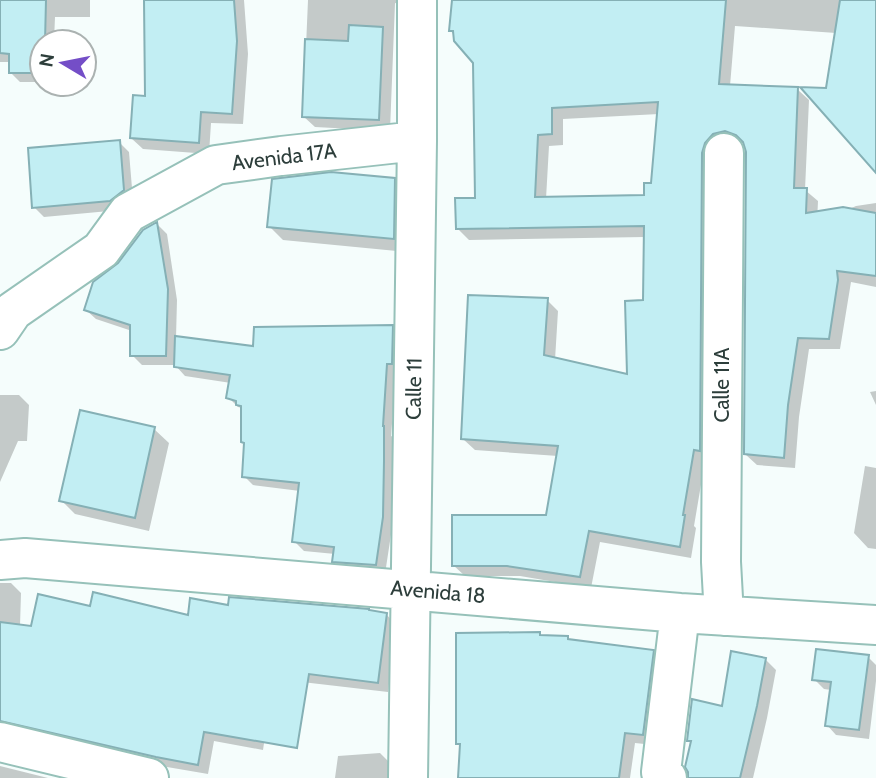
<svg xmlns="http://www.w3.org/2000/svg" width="876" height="778" font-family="Cabin,sans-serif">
<rect width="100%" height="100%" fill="#f5fdfc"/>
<!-- shadow -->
<path fill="#0003" fill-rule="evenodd" d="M 0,0 L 90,0 L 90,17 L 55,17 L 54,42 L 42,42 L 42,82 L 20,82 L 10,72 L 11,62 L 0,62 Z
M 146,0 L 244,0 L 248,54 L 243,124 L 211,123 L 209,154 L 143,149 L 131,138 L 147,98 Z
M 308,0 L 399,0 L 399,4 L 395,3 L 390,131 L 315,127 L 303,116 Z
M 453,0 L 876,0 L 876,170 L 827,90 L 836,33 L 735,26 L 730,86 L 797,89 L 809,100 L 805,190 L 818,201 L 817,223 L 856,206 L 876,203 L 876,287 L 851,282 L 840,349 L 809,349 L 799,417 L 795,468 L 757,465 L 745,454 L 748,153 L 745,144 L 737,142 L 705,461 L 694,526 L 696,528 L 691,558 L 600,542 L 591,588 L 520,576 L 465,576 L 453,565 L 548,517 L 558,456 L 475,450 L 463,439 L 547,300 L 558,311 L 555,360 L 629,376 L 645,301 L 645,237 L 469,240 L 457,228 L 477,200 L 474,63 L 451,31 ZM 659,114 L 652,185 L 646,197 L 546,199 L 549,146 L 563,145 L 563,119 Z
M 119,142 L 129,152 L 133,200 L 120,210 L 44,217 L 34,207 Z
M 394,180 L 408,194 L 407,252 L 283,240 L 269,226 Z
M 157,224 L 167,234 L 177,300 L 176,338 L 254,348 L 392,327 L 401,336 L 396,373 L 391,436 L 393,437 L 393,472 L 392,528 L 385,574 L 343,571 L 334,561 L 335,554 L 304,551 L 294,541 L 300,491 L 253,485 L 244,476 L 245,444 L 242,408 L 238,407 L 228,397 L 231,383 L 185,376 L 175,365 L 142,365 L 132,355 L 132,331 L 96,319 L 86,310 L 120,264 Z
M 876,391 L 876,405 L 870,392 Z
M 0,395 L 19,395 L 29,405 L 27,441 L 18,441 L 0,482 Z
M 154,429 L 169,443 L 149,531 L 75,514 L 61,500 Z
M 865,466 L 876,468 L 876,549 L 868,548 L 854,533 Z
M 0,583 L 11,583 L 21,593 L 20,626 L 32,628 L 91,608 L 189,617 L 230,607 L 386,614 L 396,625 L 388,692 L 302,682 L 277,656 L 263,750 L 214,741 L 208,774 L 167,767 L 17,731 L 6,720 L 0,665 Z
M 542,637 L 567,638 L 571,641 L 653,652 L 663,662 L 654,745 L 635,743 L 630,778 L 460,778 L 462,747 L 458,743 Z
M 868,657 L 876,665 L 876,681 L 869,739 L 836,735 L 827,725 L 831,690 L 824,689 L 814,679 Z
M 765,659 L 776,670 L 767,718 L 753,778 L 690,778 L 692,744 L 689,740 L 723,708 Z
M 380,753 L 390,763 L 390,778 L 335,778 L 338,756 Z
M 0,766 L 48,778 L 0,778 Z"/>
<!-- building -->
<path fill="#c2eef3" stroke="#85b0b5" stroke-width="2" fill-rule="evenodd" d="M 0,0 L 46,0 L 45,42 L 42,42 L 42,73 L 9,73 L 9,54 L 0,53 Z
M 144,0 L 234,0 L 237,41 L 232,114 L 201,112 L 199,143 L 130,138 L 133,95 L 145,96 Z
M 452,0 L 726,0 L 719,84 L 798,87 L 794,188 L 807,188 L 806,213 L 843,207 L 876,213 L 876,276 L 837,271 L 838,280 L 829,339 L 798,338 L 788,405 L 784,458 L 744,454 L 746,152 L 743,142 L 736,135 L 725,131 L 713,134 L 705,143 L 702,153 L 700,451 L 694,450 L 683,515 L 685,515 L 680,547 L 589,531 L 580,577 L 507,566 L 452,566 L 452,515 L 546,515 L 558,446 L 461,439 L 468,295 L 548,298 L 544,355 L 627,374 L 625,301 L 643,300 L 644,226 L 456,229 L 455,198 L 475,198 L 473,63 L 454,41 L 453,31 L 449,31 ZM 658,102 L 651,183 L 644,183 L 644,195 L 535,197 L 538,135 L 552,134 L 552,108 Z
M 840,0 L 876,0 L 876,173 L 800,87 L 826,88 Z
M 349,25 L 383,27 L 379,120 L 302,117 L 305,39 L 348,41 Z
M 120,140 L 124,190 L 110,201 L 32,208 L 28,148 Z
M 331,172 L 395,178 L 394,239 L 267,227 L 272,179 Z
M 157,222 L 168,289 L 166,356 L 130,356 L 130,325 L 84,310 L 93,282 L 118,263 L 143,230 Z
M 393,325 L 392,364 L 387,364 L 383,426 L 384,426 L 384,461 L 383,517 L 376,565 L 332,562 L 334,547 L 292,542 L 299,483 L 242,477 L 244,443 L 241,442 L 241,406 L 236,405 L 236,401 L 226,398 L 230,375 L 174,367 L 175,336 L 253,346 L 254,327 Z
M 80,410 L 155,427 L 135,518 L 59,501 Z
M 93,592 L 188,615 L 190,598 L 228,605 L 229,597 L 369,609 L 369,610 L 387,613 L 378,683 L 309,674 L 297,748 L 204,732 L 198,765 L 156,757 L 0,721 L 0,622 L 31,626 L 38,594 L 90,606 Z
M 540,632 L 540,635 L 568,636 L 568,639 L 654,650 L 643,735 L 625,733 L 619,778 L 458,778 L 460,744 L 456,744 L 456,633 Z
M 816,649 L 869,655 L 859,730 L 825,726 L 831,682 L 812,680 Z
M 731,651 L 766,658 L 757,706 L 740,778 L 688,778 L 688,772 L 685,767 L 691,741 L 687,741 L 692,699 L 722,706 Z"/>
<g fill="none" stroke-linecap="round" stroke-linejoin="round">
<!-- street casing -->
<g stroke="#96c1b9" stroke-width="42">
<path id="street" d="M 0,330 L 13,311 L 101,250 L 128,213 L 216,165 L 281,156 L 417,141
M 0,560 L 25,558 L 680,613 L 876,625
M 724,616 L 721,562 L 724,153
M 0,742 L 149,778
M 408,778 L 417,141 L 417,0
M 667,778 L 661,772 L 680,613"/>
</g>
<!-- street -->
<use href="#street" stroke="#fff" stroke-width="38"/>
</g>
<g text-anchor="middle" stroke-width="5" stroke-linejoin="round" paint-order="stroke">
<!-- street labels -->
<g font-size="21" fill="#2d3e3b" stroke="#fff">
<text transform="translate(284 157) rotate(-7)" y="7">Avenida 17A</text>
<text transform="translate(722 385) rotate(-90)" y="7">Calle 11A</text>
<text transform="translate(414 389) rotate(-89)" y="7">Calle 11</text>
<text transform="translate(438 592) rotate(5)" y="7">Avenida 18</text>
</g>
</g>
<!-- north arrow -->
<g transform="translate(63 63) rotate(280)"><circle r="33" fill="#ffffff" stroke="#abb2b1" stroke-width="2"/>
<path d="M0-5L12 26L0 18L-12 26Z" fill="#744ec7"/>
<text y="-10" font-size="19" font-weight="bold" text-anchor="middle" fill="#2d3e3b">N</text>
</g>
</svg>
